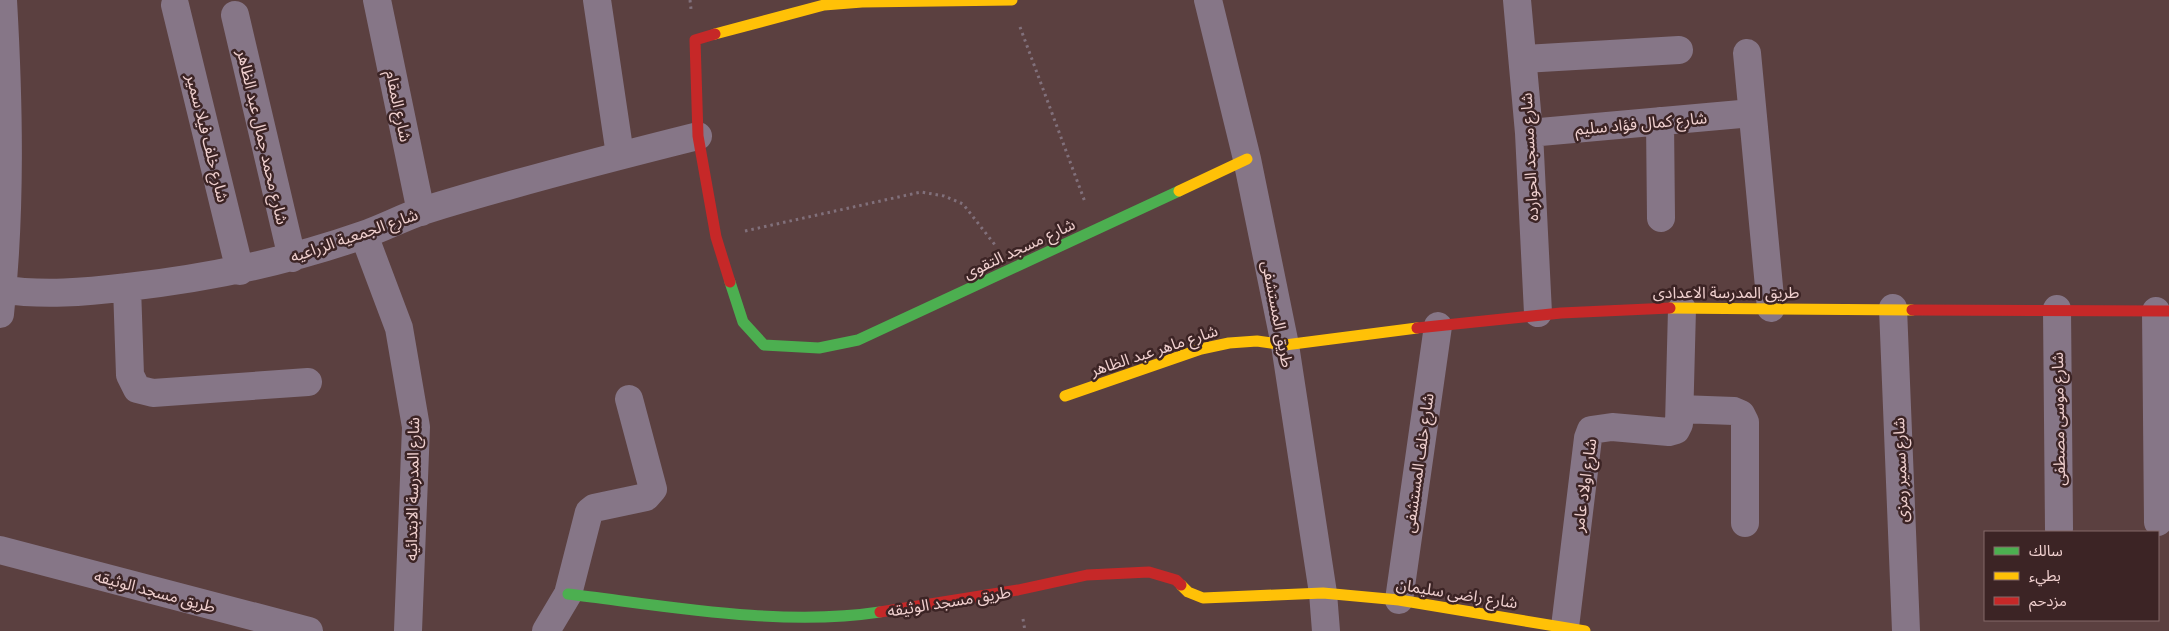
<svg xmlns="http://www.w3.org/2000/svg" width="2169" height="631" font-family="Karla,'Noto Sans Arabic',sans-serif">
<rect width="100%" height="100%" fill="#5b4040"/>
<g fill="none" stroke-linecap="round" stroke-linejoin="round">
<!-- path -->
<path stroke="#81707b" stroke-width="3" stroke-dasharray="2.5 4" stroke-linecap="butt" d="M 690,0 L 691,9
M 1020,27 L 1085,202
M 745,231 L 921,192 L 944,196 L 963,204 L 995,245
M 1023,619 L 1025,631"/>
<!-- street -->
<path stroke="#867687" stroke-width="28" d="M 377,0 L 421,212
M 597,0 L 620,155
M 1208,0 L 1247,159 L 1285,345 L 1323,593 L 1326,631
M 1517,0 L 1529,133 L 1538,313
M 175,5 L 240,271
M 235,15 L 292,258
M 1747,53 L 1771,308
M 1523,59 L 1679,50
M 1660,121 L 1661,218
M 1529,133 L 1752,113
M 364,235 L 399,328 L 416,427 L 408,631
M 127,287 L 130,375 L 137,389 L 153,393 L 308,382
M 0,289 C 42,296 86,292 128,287 C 209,278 286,262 363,235 C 383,228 402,218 422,211 C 513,183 606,159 698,136
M 1893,308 L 1906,631
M 2057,309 L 2059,529
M 2156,311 L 2158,522
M 0,314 C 11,209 9,105 3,0
M 1680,409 L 1734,411 L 1741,414 L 1745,422 L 1745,523
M 0,550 L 309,631
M 1399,600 L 1438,326
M 1565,627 L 1588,438 L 1591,430 L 1612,427 L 1669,432 L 1676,430 L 1679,424 L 1682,309
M 546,631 L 568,594 L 589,512 L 594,508 L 646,497 L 653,489 L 629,399"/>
<!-- fast -->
<path stroke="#4caf50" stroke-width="11" d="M 730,282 L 743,322 L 764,345 L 819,348 L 858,340 L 1179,191
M 568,594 C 667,606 781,627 880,612"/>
<!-- slow -->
<path stroke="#ffc107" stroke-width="11" d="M 715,34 L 824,5 L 862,2 L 1012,0
M 1179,191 L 1247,159
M 1670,308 L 1912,310
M 1065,396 L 1201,349 L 1229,343 L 1257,341 L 1285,345 L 1417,328
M 1181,585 L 1188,592 L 1203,598 L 1323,593 L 1399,600 L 1585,631"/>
<!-- jam -->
<path stroke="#c62828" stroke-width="11" d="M 715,34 L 695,40 L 698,136 L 716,237 L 730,282
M 1912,310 L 2169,311
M 1417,328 L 1561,313 L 1670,308
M 880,612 L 1018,590 L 1087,575 L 1149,572 L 1176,580 L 1181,585"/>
</g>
<g text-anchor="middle" stroke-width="5" stroke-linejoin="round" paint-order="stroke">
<!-- street labels -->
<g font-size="16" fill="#f0d0cf" stroke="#3c2425">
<text transform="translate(399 106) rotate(78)" y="6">شارع المقام</text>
<text transform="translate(1641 123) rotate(-5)" y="6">شارع كمال فؤاد سليم</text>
<text transform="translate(263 137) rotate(77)" y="6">شارع محمد جمال عبد الظاهر</text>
<text transform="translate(208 138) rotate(76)" y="6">شارع خلف فيلا سمير</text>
<text transform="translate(1529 157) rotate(-93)" y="6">شارع مسجد الحوارده</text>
<text transform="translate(354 235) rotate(-19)" y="6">شارع الجمعية الزراعيه</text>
<text transform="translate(1019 248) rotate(-25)" y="6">شارع مسجد التقوى</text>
<text x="1726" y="298">طريق المدرسة الاعدادى</text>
<text transform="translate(1278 314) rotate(79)" y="6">طريق المستشفى</text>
<text transform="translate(1154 350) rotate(-18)" y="6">شارع ماهر عبد الظاهر</text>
<text transform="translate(2058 419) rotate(-91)" y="6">شارع موسى مصطفى</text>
<text transform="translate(1418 463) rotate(-82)" y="6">شارع خلف المستشفى</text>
<text transform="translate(1900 470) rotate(-92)" y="6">شارع سمير رمزى</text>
<text transform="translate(1584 485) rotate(-82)" y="6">شارع اولاد عامر</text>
<text transform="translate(412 489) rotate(-89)" y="6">شارع المدرسة الابتدائيه</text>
<text transform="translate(155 591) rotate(15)" y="6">طريق مسجد الوثيقه</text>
<text transform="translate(1457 593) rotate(9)" y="6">شارع راضى سليمان</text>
<text transform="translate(949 601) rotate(-9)" y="6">طريق مسجد الوثيقه</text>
</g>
</g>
<!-- legend -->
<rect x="1984" y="531" width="175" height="90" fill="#3c2425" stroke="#846969"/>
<rect x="1994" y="547" width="25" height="8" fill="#4caf50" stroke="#846969"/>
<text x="2029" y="556" font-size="15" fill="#f0d0cf">سالك</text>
<rect x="1994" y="572" width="25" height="8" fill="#ffc107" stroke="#846969"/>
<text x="2029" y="581" font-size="15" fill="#f0d0cf">بطيء</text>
<rect x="1994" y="597" width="25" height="8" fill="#c62828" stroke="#846969"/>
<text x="2029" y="606" font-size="15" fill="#f0d0cf">مزدحم</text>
</svg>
